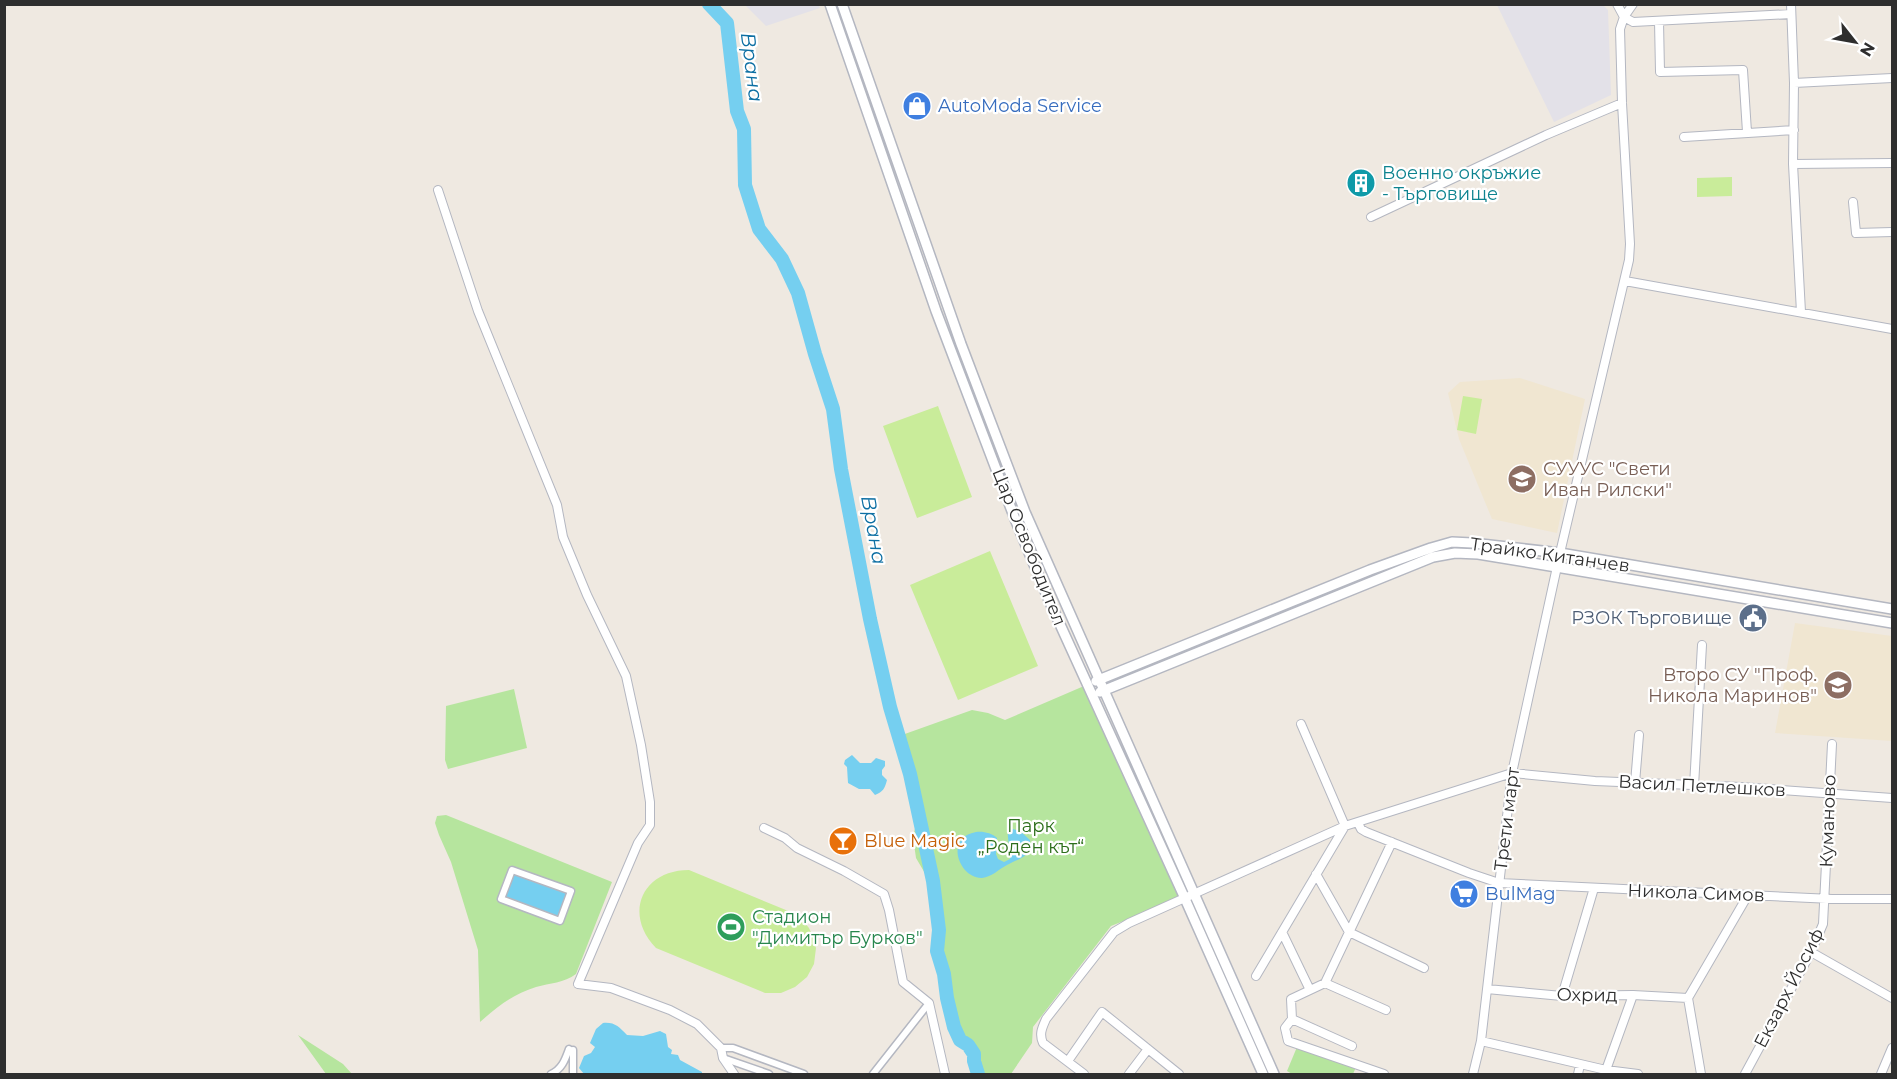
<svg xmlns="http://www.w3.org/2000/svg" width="1897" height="1079" font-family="Montserrat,sans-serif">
<rect width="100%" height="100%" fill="#efe9e1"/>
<!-- industrial -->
<path fill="#e3e1e8" d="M 818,4 L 820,8 L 766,26 L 745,5 Z
M 1497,5 L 1603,5 L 1608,10 L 1611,95 L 1554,122 Z"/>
<!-- education -->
<path fill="#f0e6d1" d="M 1520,378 L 1585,399 L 1557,533 L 1492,519 L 1459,439 L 1448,393 L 1460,382 Z
M 1795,623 L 1892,636 L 1892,741 L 1775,733 Z"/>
<!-- green -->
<path fill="#b6e59e" d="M 1084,686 L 1181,898 L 1111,926 L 1033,1027 L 1032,1043 L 1011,1074 L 979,1074 L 955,1021 L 945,991 L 940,949 L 941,912 L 926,875 L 916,858 L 913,837 L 917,820 L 902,735 L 972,710 L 988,713 L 1005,720 Z
M 514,689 L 527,748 L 448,769 L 445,760 L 446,706 Z
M 446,815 L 612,882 L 576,974 C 564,983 550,983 536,987 C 513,994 497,1007 480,1022 L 478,950 L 451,862 L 439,835 L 435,823 L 437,816 Z
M 298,1035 L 343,1064 L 352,1074 L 326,1074 Z
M 1297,1047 L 1356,1067 L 1353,1074 L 1292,1074 L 1287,1071 Z"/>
<!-- pitch -->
<path fill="#c9ec9a" d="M 1732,177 L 1732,196 L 1697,197 L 1697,178 Z
M 1463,396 L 1482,399 L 1476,434 L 1457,430 Z
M 938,406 L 972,497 L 917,518 L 883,426 Z
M 990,551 L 1038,666 L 958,700 L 910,585 Z
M 689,870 L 798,915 L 809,928 L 814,939 L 816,948 L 814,964 L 807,977 L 795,987 L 781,993 L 765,993 L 656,948 C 623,914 642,870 689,870 Z"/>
<!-- water -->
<path fill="#75cff0" d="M 852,755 L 860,763 L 871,763 L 876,758 L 885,761 L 885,766 L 882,770 L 882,775 L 887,780 C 885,788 883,792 875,795 L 870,789 L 859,789 L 848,783 L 847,767 L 844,764 L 845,760 Z
M 1013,829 L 1020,831 L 1030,840 C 1030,859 1021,857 1007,865 C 999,869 992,877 982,878 C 960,879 943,838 976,832 C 983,831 992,833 997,838 L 996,854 L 998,859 L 1004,862 L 1010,859 C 1012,850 1007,842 1008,833 Z
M 513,872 L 568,892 L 559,919 L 503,898 Z
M 603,1023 C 615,1022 619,1027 627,1035 L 643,1036 L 660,1031 L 666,1034 L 668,1047 L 672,1050 L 671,1054 L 678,1055 L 680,1060 L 702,1072 L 702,1074 L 584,1074 L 579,1068 L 584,1056 L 591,1053 L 595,1047 L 590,1043 L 596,1029 Z"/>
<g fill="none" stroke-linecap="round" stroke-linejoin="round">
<!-- river -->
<path stroke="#75cff0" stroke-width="14" d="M 709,4 L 727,23 L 737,111 L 744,129 L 745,185 L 759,229 L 782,259 L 798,293 L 815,354 L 833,409 L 841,469 L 870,619 L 890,707 L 910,774 L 933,881 L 939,930 L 937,951 L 944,974 L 947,998 L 954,1027 L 960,1040 L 968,1045 L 974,1054 L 974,1061 L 978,1074"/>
<!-- pedestrian casing -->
<g stroke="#b4b7c1" stroke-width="9">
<path id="pedestrian" d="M 512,870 L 571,891 L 560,921 L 501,899 Z
M 721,1048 L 733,1048 L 804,1074
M 723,1058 L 769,1074
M 551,1074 C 562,1069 565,1060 569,1049
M 573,1074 L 573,1050
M 873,1074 L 929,1003"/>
</g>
<!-- minor casing -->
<g stroke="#b4b7c1" stroke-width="10">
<path id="minor" d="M 1617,4 L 1624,17 L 1633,22 L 1791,14
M 1791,4 L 1794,83 L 1793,164 L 1801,312
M 1659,21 L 1660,72 L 1743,70 L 1747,132
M 1794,83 L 1892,78
M 1684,137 L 1794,130
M 1793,164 L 1892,163
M 438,190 L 478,311 L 557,505 L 563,537 L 587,595 L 626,676 L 641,745 L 650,802 L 650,825 L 638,843 L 578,984 L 611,988 L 670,1010 L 697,1024 L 721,1048 L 723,1058 L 734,1074
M 1853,202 L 1856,233 L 1892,232
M 1371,217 L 1546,135 L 1622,103
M 1625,281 L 1892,329
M 1635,783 L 1639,735
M 1694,786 L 1702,645
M 1358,823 L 1361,829 L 1366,832 L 1469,873 L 1499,883 L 1832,899 L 1892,899
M 764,828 L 785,838 L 797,848 L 844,871 L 884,894 L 889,910 L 903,982 L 929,1003 L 945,1074
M 1316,874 L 1349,932 L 1424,968
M 1282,932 L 1310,990
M 1811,952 L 1892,998
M 1256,976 L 1345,826 L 1301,724
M 1325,983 L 1386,1010
M 1487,989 L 1562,996 L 1633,995 L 1688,998
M 1562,996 L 1594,888
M 1292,1019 L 1352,1046
M 1481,1041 L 1606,1070 L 1638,1074
M 1068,1061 L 1102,1012 L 1179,1074
M 1606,1070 L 1633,995
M 1084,1074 L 1043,1043 C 1039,1034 1042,1028 1046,1019 L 1114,932 L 1129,923 L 1345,826 L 1512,773 L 1595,781 L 1741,787 L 1892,798
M 1129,1074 L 1148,1049
M 1384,1074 L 1288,1041 L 1285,1028 L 1292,1019 L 1291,999 L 1325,983 L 1392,842
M 1473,1074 L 1481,1041 L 1512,773 L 1560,553 L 1629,260 L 1630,244 L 1622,103 L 1620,29 L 1624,17 L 1633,4
M 1578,1074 L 1580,1065
M 1701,1074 L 1688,998 L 1748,895
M 1745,1074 L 1811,952 L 1823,924 L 1832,744
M 1881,1074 L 1892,1048"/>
</g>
<!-- tertiary casing -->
<g stroke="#b4b7c1" stroke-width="12">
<path id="tertiary" d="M 830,4 L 936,311 L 1015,519 L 1048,598 L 1182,892 L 1263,1074
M 842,4 L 961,344 L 1025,512 L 1274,1074
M 1096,681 L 1370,570 L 1431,548 L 1452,542 L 1472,543 L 1560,553 L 1892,609
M 1100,692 L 1433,557 L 1455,553 L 1478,554 L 1892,623"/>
</g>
<!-- pedestrian -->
<use href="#pedestrian" stroke="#fff" stroke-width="6"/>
<!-- minor -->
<use href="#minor" stroke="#fff" stroke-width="8"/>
<!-- tertiary -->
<use href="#tertiary" stroke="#fff" stroke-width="9"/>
</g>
<!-- icons -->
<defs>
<g id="shop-disc" transform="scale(1.5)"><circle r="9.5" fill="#3f7fe0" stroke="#fff"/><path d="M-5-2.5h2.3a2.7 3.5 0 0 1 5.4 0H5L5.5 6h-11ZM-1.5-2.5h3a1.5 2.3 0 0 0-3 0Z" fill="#fff"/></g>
<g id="building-disc" transform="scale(1.5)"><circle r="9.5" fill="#0f9aa8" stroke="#fff"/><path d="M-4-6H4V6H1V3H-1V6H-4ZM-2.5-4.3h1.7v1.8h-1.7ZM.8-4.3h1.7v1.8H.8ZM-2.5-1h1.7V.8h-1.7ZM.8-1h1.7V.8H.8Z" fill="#fff"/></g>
<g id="school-disc" transform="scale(1.5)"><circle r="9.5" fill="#8d6e63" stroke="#fff"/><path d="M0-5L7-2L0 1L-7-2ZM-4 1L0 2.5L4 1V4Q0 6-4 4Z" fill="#fff"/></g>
<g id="civic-disc" transform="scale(1.5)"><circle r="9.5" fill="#5c6f8a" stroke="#fff"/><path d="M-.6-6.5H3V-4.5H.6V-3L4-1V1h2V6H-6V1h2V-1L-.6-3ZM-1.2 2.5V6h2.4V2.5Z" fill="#fff"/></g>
<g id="bar-disc" transform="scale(1.5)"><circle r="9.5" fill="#e8710a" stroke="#fff"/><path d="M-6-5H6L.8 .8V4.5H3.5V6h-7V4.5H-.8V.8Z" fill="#fff"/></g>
<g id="supermarket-disc" transform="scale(1.5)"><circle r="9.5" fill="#3f7fe0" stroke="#fff"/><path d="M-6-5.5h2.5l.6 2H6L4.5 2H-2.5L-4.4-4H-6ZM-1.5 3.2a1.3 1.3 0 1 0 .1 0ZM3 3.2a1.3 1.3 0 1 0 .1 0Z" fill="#fff"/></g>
<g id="stadium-disc" transform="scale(1.5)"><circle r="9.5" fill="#2e9e5b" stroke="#fff"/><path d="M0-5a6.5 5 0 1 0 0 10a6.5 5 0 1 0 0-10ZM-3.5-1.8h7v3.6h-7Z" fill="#fff"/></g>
</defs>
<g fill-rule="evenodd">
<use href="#shop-disc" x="917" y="106"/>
<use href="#building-disc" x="1361" y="183"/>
<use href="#school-disc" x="1522" y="479"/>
<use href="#civic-disc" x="1753" y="618"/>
<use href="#school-disc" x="1838" y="685"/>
<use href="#bar-disc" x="843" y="841"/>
<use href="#supermarket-disc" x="1464" y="894"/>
<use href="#stadium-disc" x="731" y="927"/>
</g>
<g text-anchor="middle" stroke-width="4.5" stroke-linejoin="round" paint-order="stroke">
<!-- shop labels -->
<g font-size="18" fill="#366cbe" stroke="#fff" text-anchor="start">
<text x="938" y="112">AutoModa Service</text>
<text x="1485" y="900">BulMag</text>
</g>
<!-- culture labels -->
<g font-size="18" fill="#0d838f" stroke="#fff" text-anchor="start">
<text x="1382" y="179">Военно окръжие<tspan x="1382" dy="21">- Търговище</tspan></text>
</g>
<!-- education labels -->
<g font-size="18" fill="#785e54" stroke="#fff" text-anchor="start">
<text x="1543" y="475">СУУУС "Свети<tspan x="1543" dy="21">Иван Рилски"</tspan></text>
<text x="1817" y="681" text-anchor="end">Второ СУ "Проф.<tspan x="1817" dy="21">Никола Маринов"</tspan></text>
</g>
<!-- street labels -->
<g font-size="18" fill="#2e2e2e" stroke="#fff">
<text transform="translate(1029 547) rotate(68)" y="6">Цар Освободител</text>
<text transform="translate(1550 555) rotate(8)" y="6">Трайко Китанчев</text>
<text transform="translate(1702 786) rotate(3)" y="6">Васил Петлешков</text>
<text transform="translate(1507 819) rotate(-83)" y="6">Трети март</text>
<text transform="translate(1828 821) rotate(-88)" y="6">Куманово</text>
<text transform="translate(1696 893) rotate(2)" y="6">Никола Симов</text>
<text transform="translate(1789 988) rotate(-63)" y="6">Екзарх Йосиф</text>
<text transform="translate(1587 995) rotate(1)" y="6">Охрид</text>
</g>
<!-- service labels -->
<g font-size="18" fill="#4e5e75" stroke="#fff" text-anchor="end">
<text x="1732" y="624">РЗОК Търговище</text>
</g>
<!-- park labels -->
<g font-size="18" fill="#2c6e1b" stroke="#fff">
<text x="1031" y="832">Парк<tspan x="1031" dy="21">„Роден кът“</tspan></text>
</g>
<!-- food labels -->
<g font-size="18" fill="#c56008" stroke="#fff" text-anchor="start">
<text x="864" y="847">Blue Magic</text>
</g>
<!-- leisure labels -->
<g font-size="18" fill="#27864d" stroke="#fff" text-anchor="start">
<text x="752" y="923">Стадион<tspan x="752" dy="21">"Димитър Бурков"</tspan></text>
</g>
<!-- water labels -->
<g font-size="20" font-style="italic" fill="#0d6fa3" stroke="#fff">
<text transform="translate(752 67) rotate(83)" y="7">Врана</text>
<text transform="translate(874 530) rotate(80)" y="7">Врана</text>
</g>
</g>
<!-- border -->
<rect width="1897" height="1079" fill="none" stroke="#2e2e2e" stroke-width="12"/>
<!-- north arrow -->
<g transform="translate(1855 42) rotate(121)" stroke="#ffffff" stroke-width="4.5" paint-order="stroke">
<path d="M0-4.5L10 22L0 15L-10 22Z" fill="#2e2e2e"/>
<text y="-9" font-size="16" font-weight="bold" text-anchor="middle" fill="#2e2e2e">N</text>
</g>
</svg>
